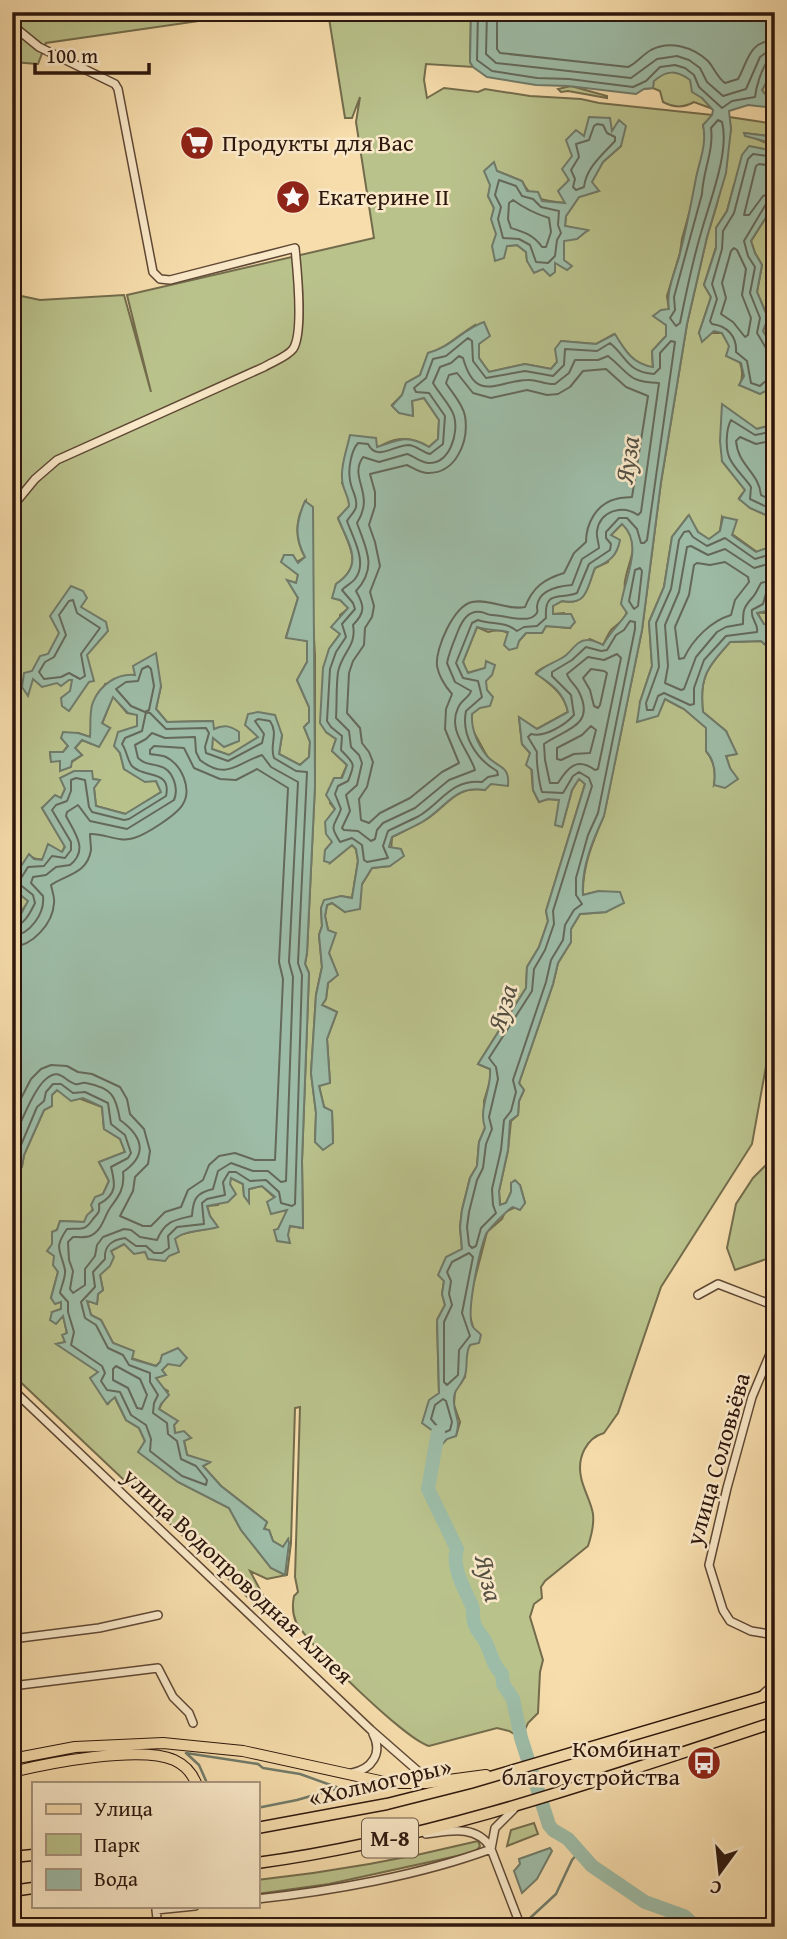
<svg xmlns="http://www.w3.org/2000/svg" width="787" height="1939" font-family="'Gentium Book Plus',serif">
<rect width="100%" height="100%" fill="#f7ddac"/>
<filter id="stains"><feTurbulence type="fractalNoise" baseFrequency=".00286" numOctaves="4"/><feColorMatrix values="0 0 0 0 .2 0 0 0 0 .09 0 0 0 0 .02 0 0 0 .5 -.17"/></filter>
<radialGradient id="worn" r=".72"><stop offset=".6" stop-color="#630" stop-opacity="0"/><stop offset="1" stop-color="#630" stop-opacity=".3"/></radialGradient>
<!-- green -->
<path fill="#bac28c" stroke="#736c4c" stroke-width="2" fill-rule="evenodd" d="M 12,12 L 218,12 L 220,18 L 46,43 L 38,64 L 12,62 Z
M 328,12 L 471,12 L 470,62 L 473,67 L 426,64 L 424,80 L 427,98 L 444,88 L 478,92 L 485,89 L 530,96 L 581,99 L 599,103 L 713,115 L 703,125 L 706,139 L 696,180 L 695,192 L 682,239 L 680,253 L 667,296 L 669,310 L 658,319 L 666,325 L 666,336 L 652,351 L 653,368 C 632,364 626,351 614,334 L 596,344 L 561,341 L 557,362 L 551,369 L 525,364 L 489,372 L 479,358 L 475,325 C 458,335 446,349 428,353 L 420,375 L 406,383 L 402,395 L 392,405 L 413,415 L 412,400 L 424,398 L 439,420 L 438,439 L 429,447 C 391,423 366,457 342,483 L 349,497 L 349,507 L 338,518 C 349,545 365,565 336,584 L 333,598 L 340,600 L 349,608 L 340,615 L 340,634 L 329,649 L 326,732 L 336,739 L 332,751 L 347,765 L 330,803 L 335,809 L 330,863 L 352,845 L 356,849 L 358,861 L 352,898 L 341,896 L 321,908 L 322,926 L 319,935 L 322,967 L 316,995 L 311,1073 L 316,1113 L 315,1142 L 333,1143 L 332,1112 L 324,1107 L 319,1086 L 330,1082 L 327,1039 L 337,1012 L 322,1005 L 326,999 L 328,983 L 337,975 L 329,953 L 328,930 L 325,916 L 327,905 L 332,903 L 345,912 L 372,868 L 390,866 L 392,837 C 402,832 413,827 422,822 C 447,808 454,785 485,790 L 488,758 L 471,727 L 472,714 C 487,702 486,686 485,668 L 467,673 L 463,662 L 477,627 L 488,632 C 502,628 508,632 519,641 L 526,633 L 542,633 L 546,626 L 570,628 L 564,613 L 553,614 L 553,606 L 562,601 C 588,606 587,586 595,568 L 608,562 L 611,535 L 623,523 C 642,545 629,557 625,581 C 623,591 629,604 626,614 C 623,622 616,625 611,630 C 608,634 605,641 603,645 L 590,639 C 577,646 568,655 556,662 C 548,666 542,667 536,673 C 551,685 564,693 568,712 L 537,729 L 519,718 L 522,744 L 530,753 L 533,790 L 539,802 L 548,799 L 559,800 L 562,827 L 572,790 L 579,778 L 585,784 L 546,911 L 548,921 L 539,947 L 527,967 L 526,988 L 478,1064 L 490,1069 L 491,1078 L 484,1101 L 485,1128 L 479,1142 L 477,1166 L 470,1178 L 462,1210 L 460,1227 L 462,1249 L 444,1281 L 442,1294 L 445,1305 L 437,1320 L 439,1393 L 432,1442 L 456,1436 L 460,1422 L 454,1405 L 455,1389 L 465,1377 L 466,1352 L 470,1345 L 473,1327 L 469,1313 L 473,1286 L 487,1232 L 502,1219 L 505,1212 L 525,1203 L 520,1185 L 511,1183 L 511,1192 L 506,1203 L 500,1205 L 499,1191 L 508,1150 L 511,1121 L 518,1115 L 519,1101 L 524,1090 L 519,1083 L 553,984 L 558,963 L 571,942 L 571,929 L 580,914 L 606,912 L 599,891 L 583,895 C 582,867 593,841 604,815 L 642,630 L 661,482 L 687,324 L 707,237 L 717,204 L 731,129 L 729,117 L 775,124 L 775,135 L 768,136 L 744,133 L 768,144 L 775,144 L 775,151 L 771,150 L 734,185 L 727,211 L 716,228 L 716,247 L 704,285 L 711,297 L 699,333 L 722,333 C 732,351 748,364 740,385 L 775,380 L 775,424 L 757,429 L 722,461 L 745,490 L 739,498 L 750,508 L 775,519 L 775,545 L 757,552 L 732,534 L 722,517 L 720,531 L 709,540 L 698,532 L 688,516 L 672,537 L 664,587 L 649,622 L 652,666 L 640,702 L 665,699 L 684,709 L 707,728 L 706,751 C 715,761 716,772 714,785 L 730,768 L 726,756 L 736,754 L 726,731 L 703,712 C 699,677 707,668 730,642 L 761,641 L 775,653 L 775,958 L 772,1033 L 752,1144 L 661,1287 L 618,1413 L 604,1433 C 586,1438 577,1458 581,1477 C 583,1489 591,1501 593,1514 C 594,1523 591,1537 588,1546 L 545,1581 L 541,1587 L 542,1598 L 534,1604 L 530,1617 L 543,1660 L 540,1672 L 538,1713 L 528,1723 L 521,1738 L 509,1731 L 497,1728 L 429,1746 C 406,1740 308,1645 296,1622 C 292,1613 292,1606 294,1596 L 298,1592 L 295,1577 L 300,1407 L 295,1408 L 291,1543 L 287,1575 L 267,1579 L 250,1571 L 265,1599 L 257,1606 L 12,1374 L 12,1166 L 22,1166 L 24,1155 L 44,1110 L 52,1106 L 52,1095 L 57,1090 L 102,1107 L 104,1129 L 120,1139 L 125,1152 L 99,1162 L 109,1181 L 103,1194 L 84,1222 L 60,1221 L 57,1230 L 52,1232 L 58,1272 L 51,1298 L 61,1302 L 61,1309 L 53,1312 L 63,1315 L 67,1334 L 65,1342 L 57,1344 L 99,1372 L 91,1378 L 108,1404 L 114,1396 L 126,1420 L 139,1428 L 145,1441 L 139,1452 L 178,1482 L 229,1508 L 241,1530 L 271,1568 L 285,1575 L 288,1540 L 283,1547 L 273,1541 L 269,1530 L 264,1529 L 267,1522 L 221,1486 L 203,1466 L 209,1463 L 187,1455 L 184,1440 L 190,1438 L 175,1433 L 174,1425 L 177,1421 L 159,1409 L 168,1391 L 160,1386 L 156,1378 L 165,1374 L 162,1370 L 168,1363 L 160,1362 L 156,1366 L 131,1358 L 133,1351 L 113,1343 L 101,1320 L 91,1315 L 87,1300 L 97,1304 L 98,1294 L 103,1290 L 100,1275 L 104,1269 L 111,1251 L 124,1244 L 174,1238 C 183,1231 205,1231 217,1226 L 210,1216 L 207,1206 L 218,1205 L 231,1178 L 243,1184 L 244,1196 L 249,1201 L 249,1189 L 262,1186 L 288,1210 L 278,1229 L 287,1235 L 290,1226 L 303,1228 L 302,1161 L 309,973 L 305,964 L 307,953 L 315,785 L 315,655 L 306,501 C 295,520 294,538 305,557 L 290,566 L 298,574 L 297,583 L 289,581 L 298,598 L 286,637 L 307,641 L 307,662 L 297,680 L 309,707 L 309,722 L 304,727 L 310,742 L 309,757 L 300,765 L 279,754 L 282,735 L 259,737 L 229,755 L 212,749 L 213,721 L 167,722 L 156,709 L 161,686 L 135,676 L 105,684 L 90,737 L 78,733 L 63,752 L 50,752 L 51,761 L 60,761 L 60,770 L 82,755 L 75,748 L 82,740 L 92,744 L 110,728 L 102,724 L 113,696 L 127,713 L 137,714 L 137,727 L 120,753 L 124,769 L 156,781 L 161,792 L 126,814 L 96,806 L 94,788 L 99,780 L 93,779 L 65,789 L 61,798 L 42,808 L 65,846 L 62,852 C 50,857 39,864 29,855 L 14,877 L 29,901 L 12,923 L 12,294 L 40,300 L 124,295 L 151,392 L 127,295 L 374,238 L 356,122 L 360,97 L 352,118 L 345,118 ZM 612,132 L 621,146 L 603,162 L 591,182 L 599,191 L 579,197 L 566,216 L 565,226 L 587,231 L 564,240 L 564,260 L 527,261 L 526,252 L 517,245 L 507,246 C 496,234 489,225 494,208 L 488,196 L 497,171 L 522,181 C 532,202 545,200 565,203 L 572,156 L 584,136 Z
M 620,12 L 723,12 L 702,98 L 713,109 L 694,102 C 683,108 675,108 663,102 L 660,91 L 653,88 L 644,89 Z
M 775,62 L 775,96 L 765,94 L 762,90 C 768,81 769,71 775,62 Z
M 571,86 L 607,96 L 607,98 L 568,91 L 561,92 L 558,89 Z
M 775,203 L 775,360 L 772,344 L 763,331 L 768,318 L 757,292 L 762,265 L 755,253 L 751,241 Z
M 775,590 L 775,626 L 764,625 L 757,612 L 765,613 Z
M 775,1152 L 775,1256 L 735,1270 L 727,1248 L 736,1204 L 753,1178 L 766,1165 Z
M 534,1823 L 538,1834 L 507,1846 L 511,1830 Z
M 478,1841 L 480,1846 L 476,1851 L 466,1854 L 329,1884 L 257,1894 L 257,1880 C 332,1872 405,1859 478,1841 Z"/>
<!-- water -->
<path fill="#9dbca7" stroke="#707a69" stroke-width="2" d="M 471,12 L 775,12 C 775,40 777,66 762,90 L 765,94 L 775,96 L 775,108 L 748,105 L 729,111 L 731,129 L 726,173 L 707,237 L 687,324 L 661,482 L 642,630 L 604,816 C 593,840 581,867 583,895 L 599,891 L 620,892 L 624,903 L 606,912 L 580,914 L 571,929 L 571,942 L 558,963 L 553,984 L 519,1083 L 524,1090 L 519,1101 L 518,1115 L 510,1121 L 508,1150 L 499,1191 L 500,1205 L 506,1203 L 511,1192 L 511,1183 L 515,1180 L 520,1185 L 525,1203 L 520,1210 L 513,1207 C 508,1209 488,1230 486,1234 C 480,1249 465,1314 473,1327 C 475,1330 479,1332 481,1335 L 479,1343 L 470,1345 C 464,1355 469,1368 464,1378 C 459,1389 453,1389 454,1403 C 455,1419 461,1418 456,1436 L 447,1439 L 436,1451 L 432,1442 L 433,1431 L 422,1423 L 429,1400 L 439,1393 L 437,1320 L 445,1305 L 442,1294 L 444,1281 L 438,1275 L 446,1257 L 462,1249 L 460,1227 L 462,1210 L 470,1178 L 477,1166 L 479,1142 L 485,1128 C 478,1108 492,1089 490,1069 L 478,1064 L 526,988 L 527,967 L 539,947 L 548,921 L 546,911 L 585,784 L 579,779 L 572,790 L 562,827 L 555,825 L 559,800 L 548,799 L 539,802 L 533,790 L 532,770 L 526,765 L 530,753 L 522,744 L 519,717 L 537,729 L 568,712 C 564,693 552,684 536,674 C 544,665 555,663 565,656 C 572,651 577,640 587,640 C 592,639 598,643 603,645 C 610,632 619,625 627,613 L 621,604 C 625,578 644,544 622,524 L 611,535 L 620,540 C 617,556 610,561 595,568 C 587,587 588,606 562,601 L 553,606 L 553,614 L 571,614 L 575,622 L 570,628 L 546,626 L 542,633 L 526,633 L 519,641 L 517,648 L 509,650 L 504,645 L 508,632 C 497,629 488,631 477,627 L 463,662 L 468,673 L 485,668 L 486,661 L 495,665 L 492,675 L 486,681 L 487,690 L 493,697 L 490,706 L 480,708 L 472,714 C 471,728 477,744 487,756 C 497,768 510,764 508,786 L 491,784 L 485,790 C 454,785 447,807 422,822 C 413,827 402,832 392,837 L 389,847 L 401,849 L 404,856 L 390,866 L 372,868 L 362,884 L 360,909 L 345,912 L 332,903 L 327,905 L 325,916 L 328,930 L 336,933 L 329,953 L 338,975 L 328,983 L 326,999 L 322,1005 L 337,1012 L 327,1039 L 330,1083 L 319,1086 L 324,1107 L 332,1111 L 333,1143 L 323,1150 L 315,1142 L 316,1113 L 311,1073 L 316,995 L 322,967 L 319,935 L 322,926 L 321,908 L 324,900 L 341,896 L 352,898 L 358,861 L 356,849 L 352,845 L 330,863 L 324,861 L 325,850 L 332,842 L 326,834 L 325,822 L 335,809 L 326,795 L 334,778 L 342,778 L 347,765 L 332,751 L 336,739 L 326,732 L 320,723 L 323,668 L 329,649 L 340,634 L 331,627 L 348,608 L 340,600 L 332,598 L 336,584 C 365,565 349,545 338,518 L 349,506 C 349,498 345,493 343,485 C 339,470 347,449 350,435 L 376,438 L 377,447 C 399,440 407,434 429,447 L 438,439 L 439,420 L 424,398 L 412,401 L 413,416 L 399,413 L 392,406 L 402,395 L 406,383 L 420,375 L 428,353 C 450,348 463,329 484,322 L 490,336 L 479,344 L 479,358 L 489,372 L 525,364 L 551,369 L 557,362 L 555,349 L 561,341 L 596,344 L 615,334 C 625,351 633,364 653,367 L 652,351 L 666,336 L 666,325 L 653,316 L 661,310 L 669,309 C 666,291 674,275 679,257 C 686,231 691,204 696,178 C 700,159 707,144 703,125 L 712,115 L 713,110 L 702,98 L 692,92 L 690,80 C 676,70 667,70 654,81 L 653,88 L 644,89 L 636,94 L 568,86 L 536,85 L 487,77 L 473,67 L 470,62 Z
M 589,117 L 610,118 L 612,131 L 619,120 L 626,126 L 621,146 L 603,162 L 592,182 L 599,191 L 579,197 L 566,216 L 565,226 L 588,230 L 577,239 L 564,241 L 564,260 L 572,266 L 567,270 L 555,263 L 555,272 L 550,276 L 543,269 L 534,273 L 527,261 L 526,252 L 517,245 L 507,246 L 504,258 L 495,261 L 492,246 L 496,234 L 491,219 L 494,208 L 488,196 L 490,185 L 484,171 L 494,162 L 497,171 L 522,181 L 527,191 L 538,192 L 542,201 L 565,203 L 558,191 L 569,180 L 562,169 L 572,156 L 566,140 L 576,130 L 584,136 Z
M 744,133 L 768,136 L 775,135 L 775,144 L 745,136 Z
M 749,146 L 775,151 L 775,203 L 751,241 L 755,253 L 762,265 L 757,292 L 768,318 L 763,331 C 773,346 782,374 770,388 C 767,391 763,392 760,394 L 739,385 L 744,376 L 741,363 L 726,356 L 729,346 L 722,333 L 714,331 L 702,342 L 699,333 L 711,297 L 704,285 L 716,248 L 716,228 L 727,211 L 742,155 Z
M 722,404 L 757,429 L 775,424 L 775,519 L 750,508 L 739,499 L 745,490 L 722,461 L 720,441 Z
M 305,501 L 313,507 L 315,785 L 307,953 L 305,964 L 309,973 L 302,1161 L 303,1228 L 290,1226 L 288,1235 L 290,1243 L 277,1241 L 274,1230 L 278,1229 L 287,1210 L 271,1214 L 267,1202 L 275,1197 L 262,1186 L 249,1189 L 249,1203 L 244,1196 L 243,1184 L 231,1178 L 230,1184 L 236,1194 L 228,1202 L 207,1206 L 210,1216 L 218,1227 C 205,1231 184,1230 175,1239 L 179,1252 L 169,1256 L 165,1261 L 148,1259 L 145,1252 L 134,1254 L 124,1244 L 111,1251 L 114,1257 L 110,1266 L 100,1275 L 103,1290 L 98,1294 L 97,1304 L 87,1301 L 91,1315 L 101,1320 L 113,1343 L 134,1351 L 132,1359 L 156,1366 L 160,1362 L 162,1355 L 178,1348 L 187,1358 L 180,1366 L 168,1364 L 162,1370 L 166,1375 L 156,1378 L 169,1395 L 161,1404 L 159,1409 L 178,1421 L 174,1425 L 175,1433 L 184,1431 L 191,1438 L 184,1441 L 187,1455 L 210,1462 L 203,1466 L 221,1486 L 267,1522 L 264,1529 L 269,1530 L 273,1541 L 283,1547 L 288,1539 L 289,1543 L 285,1575 L 271,1568 L 241,1530 L 229,1508 L 178,1482 L 138,1452 L 145,1441 L 139,1428 L 126,1420 L 115,1397 L 107,1404 L 90,1378 L 98,1372 L 56,1344 L 65,1342 L 62,1335 L 67,1333 L 63,1316 L 56,1324 L 50,1320 L 52,1312 L 61,1309 L 61,1302 L 55,1304 L 51,1298 L 58,1272 L 53,1265 L 54,1256 L 47,1251 L 52,1244 L 52,1232 L 57,1230 L 60,1221 L 84,1222 L 87,1215 L 93,1210 L 91,1205 L 95,1197 L 103,1194 L 109,1181 L 99,1162 L 125,1152 L 120,1139 L 104,1129 L 102,1107 L 83,1098 L 71,1101 L 57,1090 L 52,1095 L 52,1106 L 44,1110 L 24,1155 L 22,1167 L 12,1166 L 12,923 L 21,914 L 28,901 L 13,889 L 14,877 L 29,854 L 34,859 L 42,860 L 48,844 L 62,852 L 65,847 L 42,808 L 55,795 L 61,798 L 65,789 L 60,778 L 74,771 L 92,771 L 93,779 L 100,780 L 94,788 L 96,806 L 125,814 L 161,792 L 156,781 L 145,782 L 124,769 L 120,753 L 114,746 L 118,732 L 137,726 L 137,715 L 128,713 L 113,697 L 102,723 L 110,728 L 99,747 L 82,740 L 75,748 L 82,755 L 72,761 L 71,767 L 60,771 L 60,761 L 51,762 L 50,752 L 63,752 L 68,746 L 61,738 L 63,732 L 78,733 L 90,737 C 91,726 89,712 93,702 C 100,685 117,673 135,675 L 133,666 L 156,653 L 161,686 L 156,709 L 167,722 L 213,721 L 214,729 C 224,724 231,726 239,732 L 239,741 L 224,747 L 213,738 L 212,749 L 229,755 L 258,737 L 245,725 L 248,714 L 258,712 L 275,715 L 282,735 L 279,754 L 300,765 L 309,757 L 310,742 L 304,727 L 309,722 L 309,707 L 297,680 L 307,662 L 307,641 L 286,638 L 298,598 L 287,580 L 296,583 L 298,575 L 281,562 L 284,555 L 293,555 L 298,563 L 305,557 C 294,536 296,522 305,501 Z
M 689,515 L 698,532 L 709,539 L 720,531 L 723,517 L 737,520 L 732,535 L 756,552 L 775,545 L 775,590 L 770,597 L 771,610 L 757,613 L 764,624 L 775,626 L 775,653 L 761,641 L 730,642 C 707,668 699,677 703,712 L 726,731 L 737,754 L 726,756 L 730,768 L 738,779 L 725,788 L 714,785 C 716,772 715,761 706,751 L 706,728 L 684,709 L 665,699 L 658,716 L 637,722 L 640,702 L 652,666 L 649,622 L 664,587 L 672,537 Z
M 71,586 L 83,591 L 87,598 L 81,607 L 106,622 L 108,631 L 87,655 L 94,681 L 89,682 L 69,711 L 62,706 L 61,698 L 70,691 L 72,680 L 69,680 L 61,686 L 57,683 L 42,687 L 33,679 L 28,696 L 22,687 L 24,673 L 32,671 L 40,656 L 48,654 L 59,633 L 50,616 Z
M 550,1848 L 552,1851 L 537,1879 L 522,1893 L 514,1871 L 520,1864 L 519,1859 Z"/>
<g fill="none" stroke-linecap="round" stroke-linejoin="round">
<!-- shore -->
<path stroke="#64695a" stroke-width="2" d="M 478,12 L 477,60 L 492,71 L 537,78 L 569,79 L 633,87 L 646,81 L 660,67 L 675,65 L 685,68 L 694,75 L 699,87 L 722,108 L 732,101 L 755,97 C 756,88 761,69 768,61 L 775,60
M 487,12 L 486,54 L 496,63 L 631,78 L 657,59 L 677,56 L 689,60 L 700,68 L 707,82 L 723,96 L 746,89 L 760,57 L 767,52 L 775,51
M 497,12 L 497,49 L 500,53 L 628,67 C 637,63 642,55 651,50 C 670,40 693,47 708,61 C 715,69 717,77 725,83 L 738,79 C 748,61 749,41 775,40
M 718,120 L 722,122 C 730,152 709,203 701,233 C 692,263 686,293 680,323 L 676,326 L 670,318 L 675,310 L 674,297 L 702,194 C 703,171 714,150 711,128 Z
M 597,124 L 603,125 L 607,133 L 615,137 L 615,141 C 602,155 586,168 584,187 L 576,190 L 573,187 L 575,179 L 571,170 L 579,157 L 576,144 L 589,140 L 594,126 Z
M 775,157 L 753,154 L 748,159 L 734,213 L 723,231 L 722,249 L 712,284 L 717,299 L 710,321 L 712,324 C 727,326 737,336 736,352 L 747,361 L 751,383 L 760,386 L 769,378 L 775,377
M 775,166 L 759,164 L 756,166 L 744,215 L 749,215 L 763,196 L 775,192
M 499,180 L 516,186 L 522,196 L 533,199 L 541,207 L 559,211 L 558,225 L 561,233 L 557,240 L 555,256 L 548,263 L 536,262 L 530,245 L 519,239 L 503,238 L 498,219 L 501,207 L 495,195 Z
M 513,200 C 524,208 536,214 549,218 L 551,232 L 546,247 L 542,247 C 534,235 524,232 511,228 L 508,219 L 509,203 Z
M 775,201 L 766,204 L 744,241 L 748,256 L 755,267 L 750,293 L 760,318 L 757,333 L 766,348 L 775,351
M 734,248 L 737,250 L 746,269 L 742,295 L 751,318 L 748,335 L 745,337 L 733,322 L 721,314 L 726,298 L 722,283 L 731,251 Z
M 468,338 L 472,341 L 473,361 L 486,378 L 525,371 L 553,376 L 564,365 L 565,349 L 597,351 L 610,343 C 627,357 627,372 654,374 L 660,368 L 660,353 L 671,341 L 675,342 L 647,540 L 644,543 L 641,543 L 637,529 L 627,518 L 619,518 L 606,532 L 606,538 L 611,544 L 610,550 L 589,564 L 577,593 C 560,600 544,589 546,618 L 537,626 L 524,627 L 517,631 C 505,621 492,625 478,620 L 472,623 L 456,663 L 463,678 L 478,681 L 482,697 L 466,711 C 461,735 476,759 497,771 L 498,775 L 488,777 L 482,782 C 451,779 442,802 419,816 C 409,821 398,826 388,831 L 383,846 L 388,858 L 367,862 L 364,860 L 362,845 L 352,838 L 340,842 C 328,823 335,827 341,809 L 335,794 L 338,786 L 348,781 C 356,762 354,764 341,750 L 342,736 L 331,727 L 327,721 L 330,669 L 336,652 L 346,637 L 342,624 L 355,609 L 353,603 L 342,590 C 345,586 351,584 355,579 C 368,563 353,538 347,521 C 349,517 355,512 356,507 C 358,497 351,490 350,480 C 348,469 351,451 358,443 L 368,444 C 377,462 393,445 409,445 C 417,446 422,452 430,454 L 443,444 L 445,416 L 429,393 L 416,392 L 414,388 L 426,378 L 433,359 L 446,356 Z
M 459,356 L 463,358 C 476,404 497,381 527,380 C 537,379 545,385 555,384 L 569,373 L 575,360 L 598,360 L 608,356 C 630,373 626,382 659,383 L 641,512 L 638,515 C 622,504 600,511 597,531 C 596,537 599,543 599,548 L 582,559 L 572,585 C 559,586 539,589 537,606 C 537,611 539,612 534,616 C 526,623 503,615 492,615 C 486,615 487,613 481,612 C 468,610 462,621 458,631 C 454,641 449,652 447,663 L 455,682 L 471,691 C 469,698 461,700 458,708 C 447,731 469,750 475,770 L 449,780 L 415,808 L 383,823 L 377,830 L 375,839 L 371,841 L 358,831 L 344,830 L 342,828 L 350,811 L 346,795 L 357,785 L 362,763 L 359,755 L 351,747 L 349,731 L 336,718 C 337,703 336,687 338,672 C 342,652 357,646 353,625 C 366,612 364,605 356,591 C 378,567 366,549 357,523 C 376,493 348,479 363,457 L 379,462 L 407,454 C 414,456 420,462 428,463 C 450,464 459,433 454,416 C 452,407 438,392 433,383 L 440,367 L 451,363 Z
M 606,369 L 626,387 L 648,396 L 632,497 C 627,498 622,497 616,499 C 596,504 586,524 586,542 L 574,553 L 564,573 C 544,579 533,587 525,607 C 508,611 489,598 472,602 C 454,606 435,648 437,666 C 439,677 445,686 452,694 L 446,709 L 445,729 L 459,763 L 442,772 L 410,798 L 380,813 L 369,823 L 361,820 L 359,799 L 367,787 L 373,762 L 369,752 L 362,743 L 360,728 L 347,713 L 349,673 L 353,661 L 364,645 L 365,628 L 372,617 L 374,606 L 370,592 L 380,566 L 375,542 L 369,525 L 375,506 L 375,492 L 370,474 L 407,465 C 413,468 420,473 427,473 C 457,474 469,440 465,416 C 463,404 452,393 446,383 L 449,375 L 457,373 L 473,393 L 491,398 L 527,390 L 547,395 L 558,394 L 570,387 L 583,371 Z
M 775,431 L 755,435 L 731,420 C 726,429 725,449 730,459 C 735,469 745,478 751,487 L 750,499 L 775,511
M 775,440 L 756,444 L 740,437 L 736,441 C 738,466 759,472 761,495 L 775,502
M 775,553 L 755,559 L 725,538 L 707,546 L 693,537 L 689,531 L 684,532 L 679,540 L 671,589 L 656,623 L 659,667 L 646,703 L 647,710 L 653,710 L 658,696 L 664,693 L 690,705 L 694,704 L 694,688 L 704,660 L 726,636 L 757,632 C 759,624 750,619 752,610 L 763,604 L 767,590 L 775,588
M 725,562 L 748,577 L 749,582 L 735,600 L 731,615 C 711,621 693,639 684,658 L 679,659 L 675,627 L 689,595 L 694,565 L 697,563 L 710,565 Z
M 775,562 L 754,568 L 725,549 L 708,555 L 691,546 L 687,547 L 679,592 L 665,625 L 668,666 L 665,683 L 681,690 L 684,689 L 696,657 L 717,632 L 726,627 L 743,624 C 743,611 743,608 752,598 C 756,594 758,588 761,583 L 775,579
M 640,568 L 642,571 L 638,606 L 634,609 L 629,601 L 635,570 Z
M 73,600 L 77,613 L 100,628 L 81,654 L 85,676 L 80,679 L 69,673 L 61,677 L 44,679 L 39,672 L 45,662 L 54,657 L 66,635 L 59,615 L 69,601 Z
M 630,621 L 635,622 L 635,629 L 598,813 L 588,835 L 576,878 L 576,895 L 582,904 L 574,910 L 565,925 L 563,940 L 551,960 L 546,982 L 513,1080 L 516,1092 L 511,1111 L 504,1120 L 501,1150 L 492,1189 L 493,1205 L 496,1213 L 481,1228 L 476,1246 L 472,1248 L 469,1245 L 467,1227 L 469,1212 L 477,1180 L 483,1168 L 486,1144 L 492,1129 L 489,1117 L 498,1079 L 496,1067 L 489,1058 L 532,991 L 534,969 L 545,950 L 554,924 L 553,911 L 592,786 L 589,778 L 579,772 L 573,776 L 563,793 L 542,792 C 539,783 536,760 537,752 L 528,737 L 531,734 C 544,738 565,725 574,715 L 571,695 L 552,676 L 552,672 L 572,660 L 586,647 L 601,651 L 607,650 L 616,635 L 624,630 Z
M 617,654 L 621,658 L 598,769 L 595,770 C 577,757 568,767 558,783 L 550,783 L 545,760 L 544,744 C 565,729 596,726 579,692 C 576,685 569,681 567,674 L 588,657 L 604,660 Z
M 148,666 L 151,669 L 154,686 L 149,710 L 145,712 L 131,706 L 116,689 L 126,682 L 138,681 L 142,669 Z
M 591,669 L 604,671 L 607,673 L 600,705 L 598,708 L 594,706 L 590,690 L 583,678 Z
M 591,726 L 596,730 L 590,753 L 574,754 L 561,760 L 557,759 L 557,748 L 582,735 Z
M 12,927 C 24,926 30,913 35,903 L 33,895 L 18,883 L 28,867 L 44,866 L 52,856 L 65,858 L 71,850 L 71,842 L 52,810 L 56,805 L 67,801 L 71,791 L 71,780 L 76,778 L 85,780 L 89,807 L 92,812 L 124,820 L 129,819 L 166,796 C 172,769 144,779 132,766 C 127,760 127,751 122,744 L 125,738 L 142,731 L 146,712 L 150,713 L 166,729 L 206,728 L 209,733 L 205,747 L 206,753 L 228,761 L 262,743 L 264,734 L 255,721 L 258,719 L 270,721 C 279,734 269,745 274,758 L 296,771 L 307,772 L 298,963 L 302,975 L 295,1204 L 292,1206 L 281,1203 L 279,1192 L 266,1180 L 250,1181 L 236,1172 L 229,1172 L 223,1182 L 225,1195 L 207,1199 L 202,1203 L 204,1224 L 177,1227 L 168,1236 L 169,1248 L 162,1253 L 154,1253 L 146,1246 L 136,1246 L 125,1238 C 111,1240 104,1246 105,1259 L 93,1272 L 95,1287 L 81,1302 L 85,1318 L 96,1325 L 108,1348 L 123,1355 L 129,1365 L 150,1373 L 150,1382 L 158,1395 L 154,1403 L 153,1413 L 167,1423 L 168,1434 L 177,1441 L 181,1459 L 196,1466 L 207,1480 L 206,1485 L 182,1476 L 150,1451 L 151,1439 L 146,1425 L 131,1415 L 120,1392 L 107,1390 L 101,1381 L 105,1373 L 102,1366 L 71,1345 L 74,1332 L 68,1312 L 68,1302 L 60,1293 C 61,1287 66,1277 65,1270 C 61,1250 53,1249 67,1229 C 82,1228 84,1232 93,1219 C 98,1213 100,1213 99,1204 C 118,1194 115,1183 111,1167 L 128,1158 L 131,1153 L 125,1135 L 111,1124 L 108,1103 L 85,1092 L 73,1093 L 61,1084 L 53,1084 L 46,1092 L 44,1101 L 37,1107 L 16,1157 L 12,1159
M 12,936 C 30,935 45,913 43,896 L 31,883 L 33,877 L 46,875 L 56,867 L 70,865 C 89,850 75,833 66,816 L 67,812 L 78,805 L 90,821 L 127,829 L 174,800 C 179,788 173,769 159,766 C 149,763 146,765 138,758 L 135,745 L 146,739 L 152,733 L 165,738 L 195,737 L 196,752 L 200,760 C 227,781 237,763 262,755 L 271,767 L 298,782 L 289,962 L 293,977 L 286,1181 L 281,1182 L 268,1171 L 253,1171 L 231,1163 L 218,1171 L 213,1189 C 196,1193 193,1199 192,1216 C 174,1220 165,1221 157,1240 L 140,1237 L 131,1230 L 124,1229 L 103,1237 L 97,1245 L 95,1256 L 85,1269 L 85,1285 L 73,1293 L 70,1289 L 73,1271 L 69,1260 L 68,1242 L 73,1237 C 78,1237 85,1238 90,1236 C 102,1231 104,1217 110,1208 C 119,1196 125,1188 123,1172 C 149,1154 142,1136 120,1120 C 116,1096 112,1088 86,1083 C 82,1082 79,1085 75,1084 C 64,1081 60,1067 46,1079 C 34,1088 19,1127 12,1142
M 12,947 C 33,946 53,923 54,903 C 55,897 52,891 51,885 C 67,874 87,874 91,850 C 91,845 90,839 90,834 C 104,833 119,843 134,838 C 145,835 177,815 183,804 C 192,789 182,765 166,757 C 161,755 155,755 150,754 L 150,750 L 154,746 L 184,748 L 194,768 L 220,779 L 236,780 L 257,769 L 288,788 L 279,962 L 283,979 L 275,1160 L 255,1160 L 235,1153 L 219,1156 L 209,1165 L 203,1180 L 188,1190 L 181,1207 L 165,1212 L 151,1226 L 143,1226 L 120,1216 L 133,1191 L 135,1177 L 148,1164 L 150,1151 L 144,1129 L 130,1114 L 127,1099 L 120,1087 L 92,1074 L 78,1072 L 67,1066 L 51,1065 L 41,1069 L 31,1079 L 12,1116
M 469,1253 L 473,1257 L 462,1313 L 470,1336 L 459,1350 L 458,1375 L 447,1385 L 444,1382 L 444,1322 L 452,1305 L 449,1294 L 451,1281 L 447,1272 L 452,1262 Z
M 116,1366 L 140,1379 L 147,1395 L 142,1409 L 137,1408 L 128,1388 L 113,1380 L 113,1369 Z
M 443,1399 L 446,1401 L 452,1422 L 450,1430 L 443,1433 L 431,1419 L 435,1405 Z"/>
<!-- stream -->
<path stroke="#707a69" stroke-width="2.5" d="M 207,1783 L 199,1765 L 186,1753 L 258,1764 L 263,1768 L 300,1774 L 339,1788 L 297,1800 L 257,1808
M 529,1919 L 556,1894 L 572,1860 L 579,1852"/>
<!-- river -->
<path stroke="#9dbca7" stroke-width="14" d="M 438,1432 L 428,1489 L 457,1549 C 451,1568 465,1589 472,1606 C 474,1611 472,1616 474,1622 C 475,1629 481,1634 485,1641 C 491,1652 492,1665 502,1674 L 503,1684 L 513,1699 L 521,1738 L 549,1825 L 553,1830 L 568,1839 L 592,1866 L 645,1902 L 684,1916 L 696,1927"/>
<!-- minor casing -->
<g stroke="#5f4835" stroke-width="10">
<path id="minor" d="M 12,25 L 39,47 L 115,84 L 118,89 L 153,272 L 160,279 L 170,280 L 295,248 C 297,268 304,333 293,349 C 287,357 272,362 264,367 L 57,460 L 35,479 L 12,507
M 698,1295 L 718,1284 L 775,1306
M 775,1342 L 752,1397 L 727,1488 L 709,1565 L 723,1610 L 730,1621 L 751,1631 L 775,1635
M 12,1389 L 371,1730 L 419,1772 L 436,1779
M 12,1639 L 99,1628 L 158,1615
M 12,1686 L 158,1668 L 173,1697 L 189,1713 L 193,1723
M 762,1695 L 775,1683
M 352,1773 C 372,1769 383,1753 373,1734
M 514,1809 L 495,1828 L 491,1849 L 521,1927
M 426,1834 C 449,1831 476,1824 491,1848
M 257,1899 C 332,1891 421,1875 491,1849
M 158,1927 L 156,1910 L 195,1906"/>
</g>
<!-- major casing -->
<g stroke="#2c160d" stroke-width="12">
<path id="major" d="M 12,1759 L 75,1747 L 163,1743 L 243,1751 L 389,1783 L 426,1783 L 486,1775
M 12,1772 C 49,1763 140,1745 174,1760 C 185,1765 192,1773 196,1783"/>
</g>
<!-- highway casing -->
<g stroke="#2c160d" stroke-width="13">
<path id="highway" d="M 257,1828 L 387,1804 L 470,1783 L 775,1693
M 12,1857 L 33,1855
M 257,1863 C 435,1839 605,1778 775,1722
M 12,1891 L 33,1888"/>
</g>
<!-- minor -->
<use href="#minor" stroke="#fae9c9" stroke-width="7"/>
<!-- major -->
<use href="#major" stroke="#f7ddac" stroke-width="10"/>
<!-- highway -->
<use href="#highway" stroke="#f7ddac" stroke-width="10"/>
</g>
<!-- icons -->
<defs>
<g id="supermarket-disc" transform="scale(1.75)"><circle r="9.5" fill="#8f2418" stroke="#fae9c9"/><path d="M-6-5.5h2.5l.6 2H6L4.5 2H-2.5L-4.4-4H-6ZM-1.5 3.2a1.3 1.3 0 1 0 .1 0ZM3 3.2a1.3 1.3 0 1 0 .1 0Z" fill="#fff"/></g>
<g id="sight-disc" transform="scale(1.75)"><circle r="9.5" fill="#8f2418" stroke="#fae9c9"/><path d="M0-6L1.8-2.2L6-1.7L2.9 1.2L3.7 5.4L0 3.3L-3.7 5.4L-2.9 1.2L-6-1.7L-1.8-2.2Z" fill="#fff"/></g>
<g id="bus-disc" transform="scale(1.75)"><circle r="9.5" fill="#8f2418" stroke="#fae9c9"/><path d="M-5-6H5V4H4V6H2V4H-2V6H-4V4H-5ZM-3.5-4V0h7V-4ZM-3.5 1.2v1.5H-2V1.2ZM2 1.2v1.5H3.5V1.2Z" fill="#fff"/></g>
</defs>
<g fill-rule="evenodd">
<use href="#supermarket-disc" x="197" y="143"/>
<use href="#sight-disc" x="293" y="197"/>
<use href="#bus-disc" x="704" y="1763"/>
</g>
<g text-anchor="middle" stroke-width="5" stroke-linejoin="round" paint-order="stroke">
<!-- shield labels -->
<rect fill="#fae9c9" stroke="#6a5545" stroke-width="2" x="362" y="1818.5" width="56" height="39" rx="5"/>
<g font-size="23" font-weight="bold" fill="#2c160d">
<text x="390" y="1846">М-8</text>
</g>
<!-- poi labels -->
<g font-size="24" fill="#2c160d" stroke="#fae9c9" text-anchor="start">
<text x="222" y="151">Продукты для Вас</text>
<text x="318" y="205">Екатерине II</text>
<text x="680" y="1757" text-anchor="end">Комбинат<tspan x="680" dy="28">благоустройства</tspan></text>
</g>
<!-- street labels -->
<g font-size="24" fill="#2c160d" stroke="#fae9c9">
<text transform="translate(718 1459) rotate(-74)" y="8">улица Соловьёва</text>
<text transform="translate(238 1576) rotate(43)" y="8">улица Водопроводная Аллея</text>
<text transform="translate(380 1782) rotate(-13)" y="8">«Холмогоры»</text>
</g>
<!-- water labels -->
<g font-size="26" font-style="italic" fill="#545043" stroke="#fae9c9">
<text transform="translate(627 460) rotate(-82)" y="9">Яуза</text>
<text transform="translate(502 1008) rotate(-73)" y="9">Яуза</text>
<text transform="translate(489 1578) rotate(76)" y="9">Яуза</text>
</g>
</g>
<!-- margin -->
<rect width="787" height="1939" fill="none" stroke="#f7ddac" stroke-width="42"/>
<rect x="14" y="14" width="759" height="1911" fill="none" stroke="#2c160d" stroke-width="3.5"/>
<rect x="21" y="21" width="745" height="1897" fill="none" stroke="#2c160d" stroke-width="2"/>
<!-- legend -->
<rect x="32" y="1782" width="228" height="126" fill="#fae9c9" stroke="#a8957e" stroke-width="2"/>
<rect x="46" y="1804" width="35" height="10" fill="#f7ddac" stroke="#a8957e" stroke-width="2"/>
<text x="94" y="1816" font-size="21" fill="#2c160d">Улица</text>
<rect x="46" y="1834" width="35" height="21" fill="#bac28c" stroke="#a8957e" stroke-width="2"/>
<text x="94" y="1852" font-size="21" fill="#2c160d">Парк</text>
<rect x="46" y="1869" width="35" height="21" fill="#9dbca7" stroke="#a8957e" stroke-width="2"/>
<text x="94" y="1886" font-size="21" fill="#2c160d">Вода</text>
<!-- north arrow -->
<g transform="translate(720 1872) rotate(195)" stroke="#fae9c9" stroke-width="5" paint-order="stroke">
<path d="M0-5L12 26L0 18L-12 26Z" fill="#2c160d"/>
<text y="-10" font-size="19" font-weight="bold" text-anchor="middle" fill="#2c160d">С</text>
</g>
<!-- scale -->
<path d="M35 63v10h114v-10" fill="none" stroke="#2c160d" stroke-width="3.5"/>
<text x="46" y="63" font-size="21" fill="#2c160d" stroke="#fae9c9" stroke-width="5" paint-order="stroke">100 m</text>
<rect width="100%" height="100%" filter="url(#stains)"/>
<rect width="100%" height="100%" fill="url(#worn)"/>
</svg>
